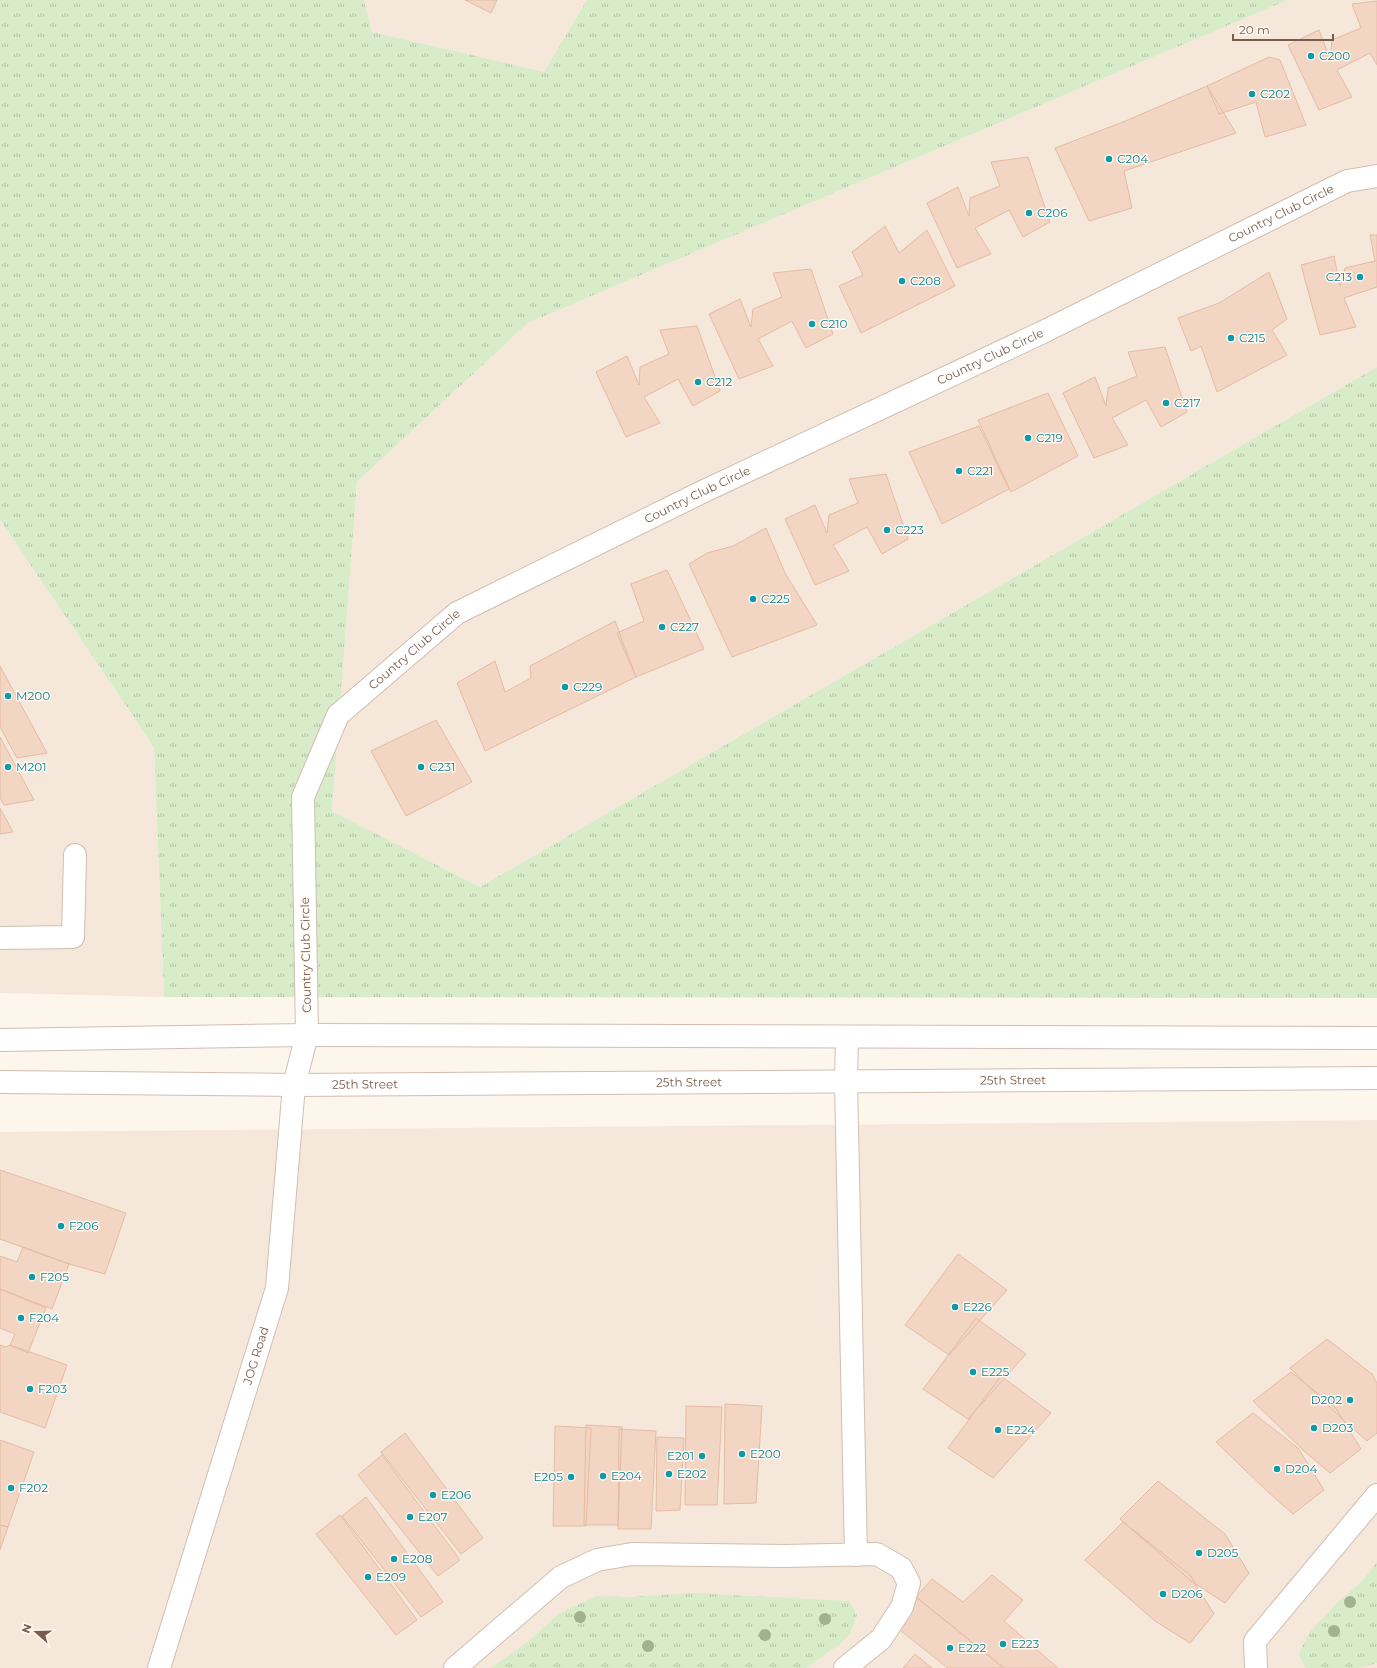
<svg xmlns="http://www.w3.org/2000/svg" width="1377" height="1668" font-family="Montserrat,sans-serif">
<defs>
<pattern id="grass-tufts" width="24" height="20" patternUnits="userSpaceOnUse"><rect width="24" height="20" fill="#d8ecc9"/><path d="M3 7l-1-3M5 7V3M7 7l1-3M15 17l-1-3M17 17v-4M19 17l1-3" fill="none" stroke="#b4c2a5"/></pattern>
</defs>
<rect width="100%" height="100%" fill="#fdf6ec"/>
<!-- residential -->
<path fill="#f5e8da" d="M 364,0 L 587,0 L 544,73 L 372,32 Z
M 1288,0 L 1377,0 L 1377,367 L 480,887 L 332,811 L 357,482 L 528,323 Z
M 0,520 L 154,747 L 164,997 L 0,993 Z
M 1377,1120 L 1377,1668 L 0,1668 L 0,1132 Z"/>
<!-- grass -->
<path fill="url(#grass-tufts)" d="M 0,0 L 364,0 L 372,32 L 544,72 L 587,0 L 1288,0 L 528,323 L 357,482 L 332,811 L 480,887 L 1377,367 L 1377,998 L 164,997 L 154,747 L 0,520 Z
M 1377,1562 L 1377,1663 L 1358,1668 L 1306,1668 L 1299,1654 L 1309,1633 L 1338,1602 L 1363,1580 Z
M 693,1593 L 849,1601 L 857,1615 L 850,1634 L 840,1644 L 806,1668 L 491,1668 L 529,1641 L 558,1614 L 597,1596 L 630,1597 Z"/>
<!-- building -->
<path fill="#f3d5c3" stroke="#e6bba3" d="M 465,0 L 497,0 L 491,13 Z
M 1377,1 L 1377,65 L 1370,53 L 1337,70 L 1352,97 L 1319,110 L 1288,45 L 1319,30 L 1330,59 L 1332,40 L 1361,28 L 1352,4 Z
M 1269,57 L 1280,60 L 1306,125 L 1265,137 L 1256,102 L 1219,114 L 1207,86 Z
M 1207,86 L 1236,133 L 1124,171 L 1132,208 L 1089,221 L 1055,148 L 1123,122 Z
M 1028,157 L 1050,222 L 1023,237 L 1009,210 L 975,228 L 991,254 L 957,268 L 927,203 L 958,187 L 969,216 L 970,198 L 1000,186 L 991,162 Z
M 885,226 L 899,253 L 927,230 L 955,286 L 861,333 L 839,286 L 863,275 L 852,252 Z
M 1370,235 L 1377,235 L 1377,287 L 1344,298 L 1356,327 L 1320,335 L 1301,265 L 1334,256 L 1340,286 L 1345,268 L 1375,261 Z
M 811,269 L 833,334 L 806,348 L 792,321 L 758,339 L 773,366 L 739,379 L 709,314 L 740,299 L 751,327 L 753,309 L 782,297 L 773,273 Z
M 1269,272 L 1287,319 L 1272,330 L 1287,355 L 1217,392 L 1201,346 L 1191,351 L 1178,318 L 1219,303 Z
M 697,326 L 720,391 L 693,406 L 678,379 L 644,397 L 660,423 L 626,437 L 596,372 L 627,356 L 639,385 L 640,367 L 669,354 L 660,330 Z
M 1165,347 L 1187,412 L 1161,427 L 1146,400 L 1112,418 L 1128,445 L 1094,458 L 1063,393 L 1095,377 L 1106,406 L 1108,388 L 1137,376 L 1128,352 Z
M 1048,393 L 1078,456 L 1011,492 L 978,420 Z
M 979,426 L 1009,489 L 942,524 L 909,452 Z
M 886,474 L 908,539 L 882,554 L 867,527 L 833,545 L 849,571 L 815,585 L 785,519 L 815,505 L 827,533 L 829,515 L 858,503 L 849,479 Z
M 766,528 L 785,573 L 817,625 L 732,657 L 689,564 L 707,553 L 733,546 Z
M 667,570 L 704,649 L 636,677 L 617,633 L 644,621 L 631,584 Z
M 615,621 L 636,677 L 485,751 L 457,683 L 495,661 L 505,692 L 531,678 L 530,666 Z
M 0,666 L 47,753 L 17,758 L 0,727 Z
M 436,720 L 472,782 L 406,816 L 371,751 Z
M 0,737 L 34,800 L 4,805 L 0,798 Z
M 0,808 L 13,832 L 0,834 Z
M 0,1170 L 126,1213 L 105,1274 L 69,1264 L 0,1239 Z
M 23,1247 L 69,1264 L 52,1309 L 0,1289 L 0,1256 L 17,1262 Z
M 958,1254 L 1007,1290 L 949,1355 L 905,1325 Z
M 0,1289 L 46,1308 L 28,1353 L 10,1345 L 15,1334 L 0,1328 Z
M 976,1318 L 1026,1354 L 968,1419 L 923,1389 Z
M 1327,1339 L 1372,1374 L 1377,1383 L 1377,1433 L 1367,1441 L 1341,1418 L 1290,1368 Z
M 0,1345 L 5,1347 L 10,1345 L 67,1365 L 45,1428 L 0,1412 Z
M 1291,1372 L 1335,1407 L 1361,1449 L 1330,1473 L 1304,1451 L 1253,1401 Z
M 1001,1376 L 1051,1413 L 993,1478 L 948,1448 Z
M 725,1404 L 762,1406 L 756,1503 L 724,1504 Z
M 686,1406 L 722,1407 L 717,1505 L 685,1505 Z
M 1253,1413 L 1298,1448 L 1324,1490 L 1293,1514 L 1267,1491 L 1216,1442 Z
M 586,1425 L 622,1427 L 618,1525 L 584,1525 Z
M 555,1426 L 591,1428 L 586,1526 L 553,1526 Z
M 619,1429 L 656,1431 L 651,1529 L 618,1529 Z
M 405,1433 L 483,1538 L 461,1554 L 381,1452 Z
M 657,1437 L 684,1438 L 680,1510 L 656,1511 Z
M 0,1440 L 34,1452 L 8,1527 L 0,1525 Z
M 382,1455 L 460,1560 L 438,1576 L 358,1475 Z
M 1158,1481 L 1225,1534 L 1249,1573 L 1225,1603 L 1191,1581 L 1120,1519 Z
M 366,1497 L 443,1602 L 421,1617 L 342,1516 Z
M 340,1515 L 417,1620 L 396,1635 L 316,1534 Z
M 1123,1522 L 1190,1575 L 1214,1614 L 1190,1643 L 1155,1621 L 1085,1560 Z
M 0,1525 L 8,1527 L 0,1550 Z
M 992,1575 L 1023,1600 L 1004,1621 L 1058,1668 L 1004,1668 L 916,1597 L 932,1579 L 963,1602 Z
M 916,1597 L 1004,1668 L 948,1668 L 896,1627 Z
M 915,1654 L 932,1668 L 903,1668 Z"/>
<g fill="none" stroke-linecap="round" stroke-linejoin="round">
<!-- street casing -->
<g stroke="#d1beb0" stroke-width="24">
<g id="street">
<path d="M 0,938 L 73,937 L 75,855"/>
<path d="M 847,1037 L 846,1082 L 856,1555"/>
<path d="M 0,1040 L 307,1035 L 1377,1038"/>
<path id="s1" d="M 0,1082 L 294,1085 L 1377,1078"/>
<path id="s2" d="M 159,1668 L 277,1288 L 294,1085 L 307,1035 L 303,797 L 338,715 L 457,613 L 700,493 L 1041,333 L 1347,181 L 1377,176"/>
<path d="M 455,1668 L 561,1577 L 597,1560 L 632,1554 L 785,1556 L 877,1554 L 901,1568 L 909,1583 L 902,1607 L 881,1639 L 845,1668"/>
<path d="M 1256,1668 L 1255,1641 L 1377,1495"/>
</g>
</g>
<!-- street -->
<use href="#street" stroke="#fff" stroke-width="22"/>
</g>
<!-- trees -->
<g fill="#a0b28e">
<circle cx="1350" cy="1602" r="6"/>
<circle cx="580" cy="1617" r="6"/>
<circle cx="825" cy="1619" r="6"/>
<circle cx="1334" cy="1631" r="6"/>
<circle cx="765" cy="1635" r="6"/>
<circle cx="648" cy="1646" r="6"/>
</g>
<!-- markers -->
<g fill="#0f9aa8" stroke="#fffaf3" stroke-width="1.5">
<circle cx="1311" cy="56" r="4"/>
<circle cx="1252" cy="94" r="4"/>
<circle cx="1109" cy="159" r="4"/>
<circle cx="1029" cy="213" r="4"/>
<circle cx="1360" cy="277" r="4"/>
<circle cx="902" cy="281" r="4"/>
<circle cx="812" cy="324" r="4"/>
<circle cx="1231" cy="338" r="4"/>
<circle cx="698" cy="382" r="4"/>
<circle cx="1166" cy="403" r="4"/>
<circle cx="1028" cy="438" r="4"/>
<circle cx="959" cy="471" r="4"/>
<circle cx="887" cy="530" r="4"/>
<circle cx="753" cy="599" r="4"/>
<circle cx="662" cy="627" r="4"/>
<circle cx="565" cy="687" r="4"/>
<circle cx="8" cy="696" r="4"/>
<circle cx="8" cy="767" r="4"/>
<circle cx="421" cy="767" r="4"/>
<circle cx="61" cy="1226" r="4"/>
<circle cx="32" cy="1277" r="4"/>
<circle cx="955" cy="1307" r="4"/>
<circle cx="21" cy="1318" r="4"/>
<circle cx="973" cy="1372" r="4"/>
<circle cx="30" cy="1389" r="4"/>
<circle cx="1350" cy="1400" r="4"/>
<circle cx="1314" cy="1428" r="4"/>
<circle cx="998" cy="1430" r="4"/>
<circle cx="742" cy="1454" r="4"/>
<circle cx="702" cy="1456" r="4"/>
<circle cx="1277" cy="1469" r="4"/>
<circle cx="669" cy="1474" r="4"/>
<circle cx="603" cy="1476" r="4"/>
<circle cx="571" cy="1477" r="4"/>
<circle cx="11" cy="1488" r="4"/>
<circle cx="433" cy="1495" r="4"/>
<circle cx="410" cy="1517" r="4"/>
<circle cx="1199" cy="1553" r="4"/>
<circle cx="394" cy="1559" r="4"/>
<circle cx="368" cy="1577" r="4"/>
<circle cx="1163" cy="1594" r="4"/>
<circle cx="1003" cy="1644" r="4"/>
<circle cx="950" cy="1648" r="4"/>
</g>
<g text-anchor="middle" stroke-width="3" stroke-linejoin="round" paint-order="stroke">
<!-- culture labels -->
<g font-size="12" fill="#0d838f" stroke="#fffaf3" text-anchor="start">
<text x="1319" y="60">C200</text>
<text x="1260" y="98">C202</text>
<text x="1117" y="163">C204</text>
<text x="1037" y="217">C206</text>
<text x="1352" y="281" text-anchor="end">C213</text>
<text x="910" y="285">C208</text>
<text x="820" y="328">C210</text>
<text x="1239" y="342">C215</text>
<text x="706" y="386">C212</text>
<text x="1174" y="407">C217</text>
<text x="1036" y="442">C219</text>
<text x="967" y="475">C221</text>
<text x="895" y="534">C223</text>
<text x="761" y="603">C225</text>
<text x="670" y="631">C227</text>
<text x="573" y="691">C229</text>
<text x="16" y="700">M200</text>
<text x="16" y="771">M201</text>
<text x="429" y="771">C231</text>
<text x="69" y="1230">F206</text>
<text x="40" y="1281">F205</text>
<text x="963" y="1311">E226</text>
<text x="29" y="1322">F204</text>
<text x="981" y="1376">E225</text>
<text x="38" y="1393">F203</text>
<text x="1342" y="1404" text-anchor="end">D202</text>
<text x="1322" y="1432">D203</text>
<text x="1006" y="1434">E224</text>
<text x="750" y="1458">E200</text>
<text x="694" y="1460" text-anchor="end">E201</text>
<text x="1285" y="1473">D204</text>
<text x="677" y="1478">E202</text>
<text x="611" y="1480">E204</text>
<text x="563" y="1481" text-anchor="end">E205</text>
<text x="19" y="1492">F202</text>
<text x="441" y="1499">E206</text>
<text x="418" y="1521">E207</text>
<text x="1207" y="1557">D205</text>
<text x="402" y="1563">E208</text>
<text x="376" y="1581">E209</text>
<text x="1171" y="1598">D206</text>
<text x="1011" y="1648">E223</text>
<text x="958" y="1652">E222</text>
</g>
<!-- street labels -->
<g font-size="12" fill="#7a5c4d" stroke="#fffaf3">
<text dy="4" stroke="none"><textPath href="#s2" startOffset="2053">Country Club Circle</textPath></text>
<text dy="4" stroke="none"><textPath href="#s2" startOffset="1729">Country Club Circle</textPath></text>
<text dy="4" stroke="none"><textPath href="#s2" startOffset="1405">Country Club Circle</textPath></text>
<text dy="4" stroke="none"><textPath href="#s2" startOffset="1081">Country Club Circle</textPath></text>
<text transform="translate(306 955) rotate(-91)" y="4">Country Club Circle</text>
<text dy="4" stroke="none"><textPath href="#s1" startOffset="1013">25th Street</textPath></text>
<text dy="4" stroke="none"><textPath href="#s1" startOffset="689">25th Street</textPath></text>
<text dy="4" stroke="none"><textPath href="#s1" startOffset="365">25th Street</textPath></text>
<text dy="4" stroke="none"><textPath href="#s2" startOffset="327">JOG Road</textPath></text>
</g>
</g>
<!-- north arrow -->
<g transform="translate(36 1632) rotate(290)" stroke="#fffaf3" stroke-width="3" paint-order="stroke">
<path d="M0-3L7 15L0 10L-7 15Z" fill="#7a5c4d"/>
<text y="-6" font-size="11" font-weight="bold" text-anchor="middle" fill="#7a5c4d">N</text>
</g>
<!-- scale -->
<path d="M1233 34v6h100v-6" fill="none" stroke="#7a5c4d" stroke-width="2"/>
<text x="1239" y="34" font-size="12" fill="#7a5c4d" stroke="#fffaf3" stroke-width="3" paint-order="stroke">20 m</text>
</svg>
